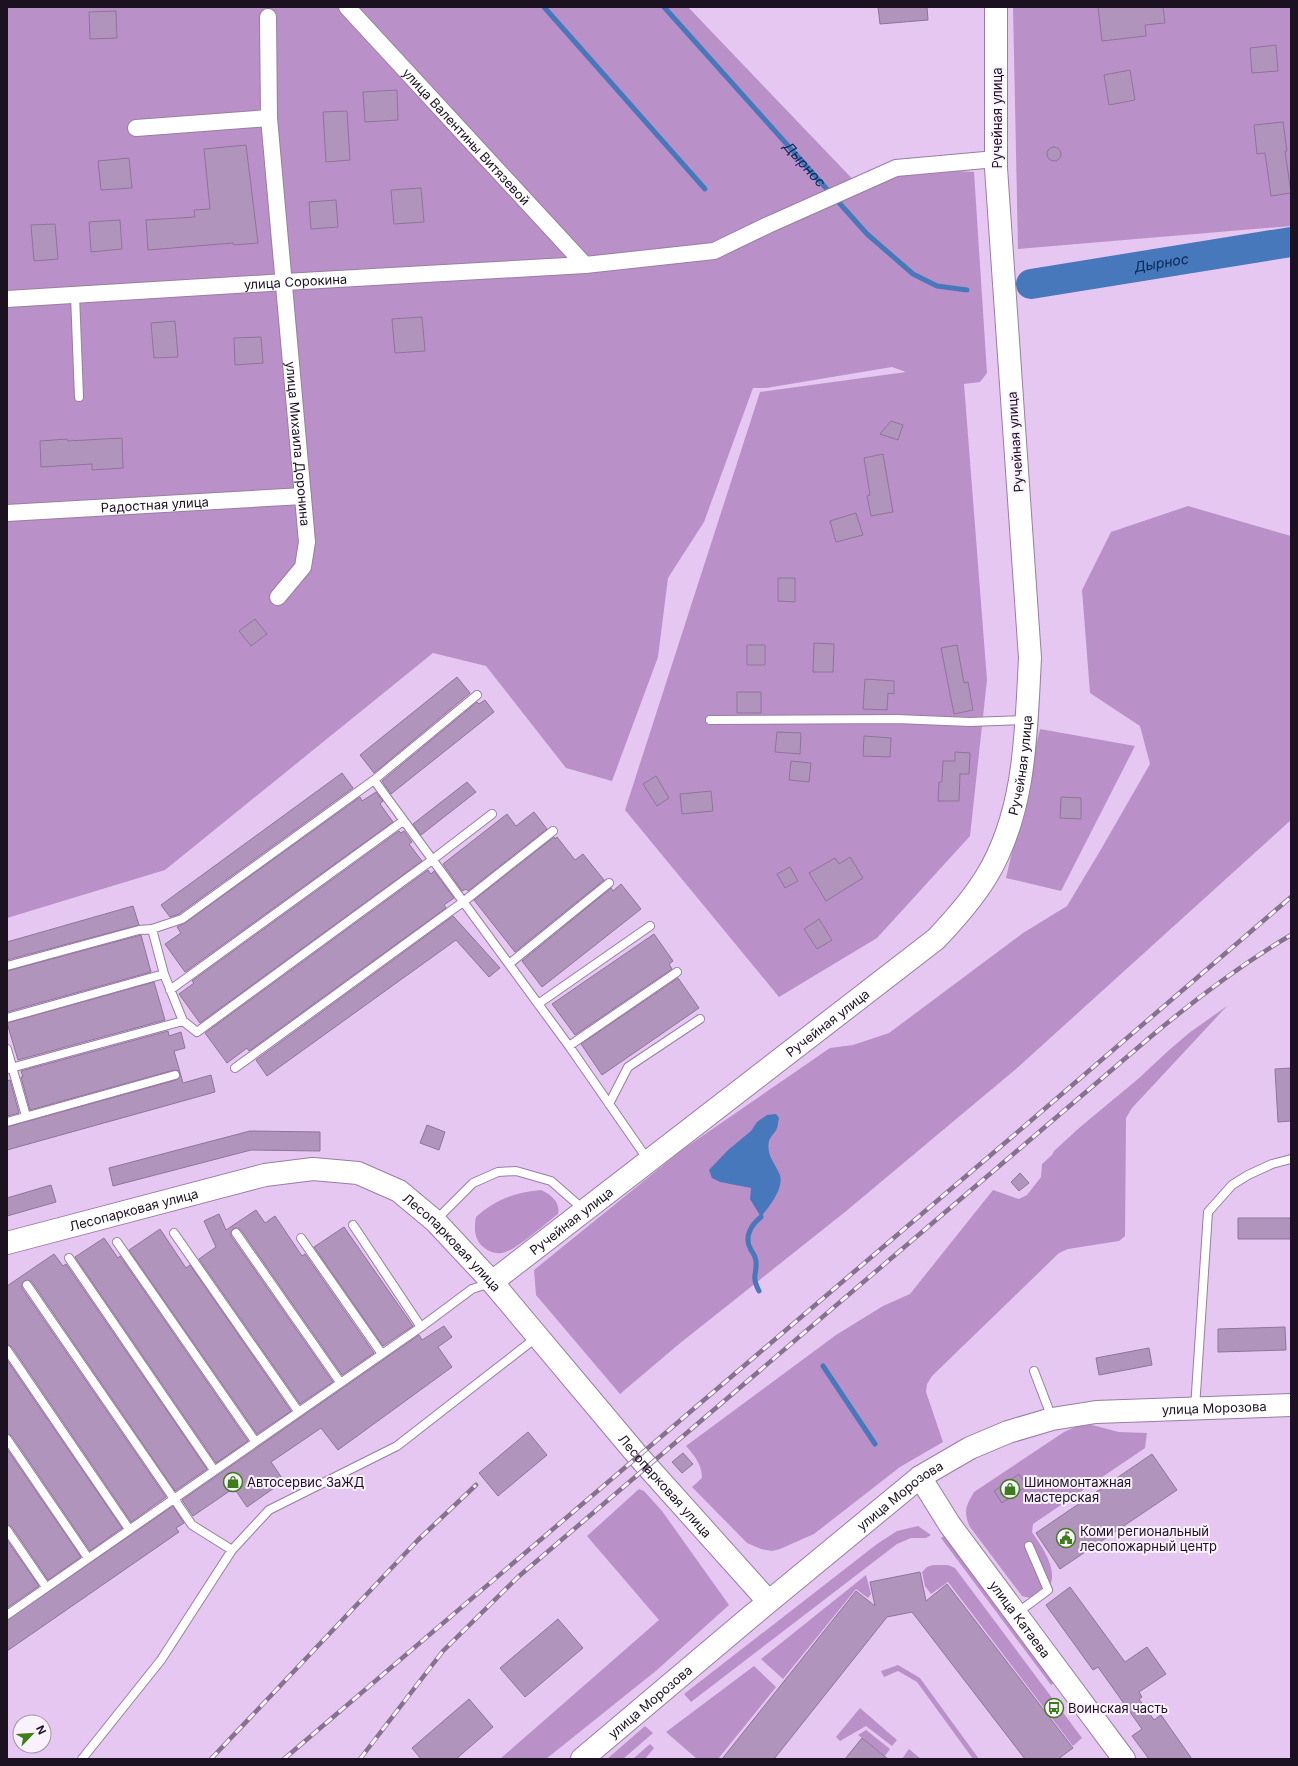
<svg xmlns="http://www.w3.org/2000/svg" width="1298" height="1766" font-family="Inter,sans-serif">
<rect width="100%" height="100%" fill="#e5c7f1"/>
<!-- green -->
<path fill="#b991c8" d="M 7,7 L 688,7 L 863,190 L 897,176 L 939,170 L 974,172 L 987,373 L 980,382 L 964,384 L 987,680 L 970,836 L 877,938 L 779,997 L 625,810 L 760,392 L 906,372 L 892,367 L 766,388 L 753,388 L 704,522 L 668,578 L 658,657 L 612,781 L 566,768 L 486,666 L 433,653 L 165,870 L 7,918 Z
M 1013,7 L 1291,7 L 1291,226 L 1018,249 Z
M 1188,506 L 1291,536 L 1291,820 L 1016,1069 L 845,1212 L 679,1344 L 620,1394 L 536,1295 L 534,1270 L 682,1150 L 830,1048 L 853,1045 L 889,1033 L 1023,933 L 1067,906 L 1100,851 L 1150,764 L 1140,726 L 1090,693 L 1082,590 L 1111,532 Z
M 1040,729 L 1135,746 L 1061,891 L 1006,878 Z
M 1227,1006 L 1132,1108 L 1126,1118 L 1125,1236 L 1119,1241 L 1068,1249 L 1059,1253 L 932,1376 L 927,1384 L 926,1392 L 943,1442 L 900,1467 L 814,1534 L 780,1549 L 772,1551 L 761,1549 L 747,1543 L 692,1487 L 702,1478 C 702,1465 695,1456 686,1446 L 836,1335 L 883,1306 L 910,1294 L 993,1190 L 1019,1199 L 1027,1195 L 1041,1177 L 1042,1164 L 1052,1155 L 1054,1151 L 1079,1128 L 1138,1079 L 1168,1051 L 1189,1033 Z
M 541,1190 C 550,1194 561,1202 558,1214 C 546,1223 514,1252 502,1253 C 494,1254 488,1251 482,1246 C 474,1238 474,1227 476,1217 C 495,1200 515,1192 541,1190 Z
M 1084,1423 L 1119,1432 L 1147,1433 L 1145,1448 L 1033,1524 L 1032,1532 C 1043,1549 1061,1572 1047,1591 C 1041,1599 1031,1599 1022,1596 L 970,1527 C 963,1512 966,1506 974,1492 L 1064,1432 Z
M 639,1489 L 644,1491 L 662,1511 L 729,1605 L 657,1670 L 546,1759 L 500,1759 L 659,1620 L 587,1536 Z
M 918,1526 L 931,1535 L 926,1538 L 911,1538 L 897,1544 L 691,1702 L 684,1694 L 877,1544 L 897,1531 Z
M 950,1532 L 1059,1679 L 1051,1685 L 941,1538 Z
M 933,1565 L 948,1565 L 955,1568 L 1082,1738 L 1073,1746 L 948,1582 L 931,1594 L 925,1586 L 922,1572 L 927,1567 Z
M 866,1575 L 871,1594 L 868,1598 L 856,1589 L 783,1679 L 761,1659 Z
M 898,1665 L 920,1678 L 979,1759 L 973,1759 L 917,1682 L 898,1671 L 884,1677 L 881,1671 Z
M 754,1666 L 776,1687 L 718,1759 L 697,1759 L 666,1732 Z
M 860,1708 L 897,1740 L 892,1746 L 866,1726 L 840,1741 L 836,1737 Z
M 645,1726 L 653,1733 L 623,1759 L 607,1759 Z
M 866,1730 L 890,1749 L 885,1756 L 858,1735 Z
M 650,1744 L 654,1748 L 645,1759 L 633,1759 Z
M 909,1749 L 921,1759 L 902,1759 Z"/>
<!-- water -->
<path fill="#4778bb" d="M 776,1114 L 779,1118 C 778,1122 778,1127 776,1130 C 774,1134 770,1137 769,1141 C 766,1154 774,1162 779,1173 C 786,1186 769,1207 761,1217 L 750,1199 L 751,1188 L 720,1182 L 712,1178 L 709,1170 L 728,1150 L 751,1131 L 757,1122 L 767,1115 Z"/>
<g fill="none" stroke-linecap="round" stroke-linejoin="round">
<!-- stream -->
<g stroke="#4778bb" stroke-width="5">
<path d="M 544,7 L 705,189"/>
<path id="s1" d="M 664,7 L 867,234 L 913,274 L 937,286 L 967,290"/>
<path d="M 759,1291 C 751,1275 757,1275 756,1261 C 755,1255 754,1254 751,1250 C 743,1237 752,1224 761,1217"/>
<path d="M 823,1366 L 875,1444"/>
</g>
<!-- river -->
<path stroke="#4778bb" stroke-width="30" id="s2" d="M 1031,284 L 1291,242"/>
</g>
<!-- building -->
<path fill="#b194bb" stroke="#8f749a" d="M 878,7 L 927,7 L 928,20 L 880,24 Z
M 1098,7 L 1163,7 L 1165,23 L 1145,25 L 1146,36 L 1102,41 Z
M 116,11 L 117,38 L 90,39 L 89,12 Z
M 1276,45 L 1278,71 L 1252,73 L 1250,48 Z
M 1130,70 L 1135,100 L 1109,105 L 1104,75 Z
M 397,90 L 398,120 L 365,122 L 363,92 Z
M 347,111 L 350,160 L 326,162 L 323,112 Z
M 1283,122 L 1287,151 L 1285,151 L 1291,193 L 1271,196 L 1265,153 L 1257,154 L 1254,125 Z
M 246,145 L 258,243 L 234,245 L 233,243 L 148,250 L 146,220 L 195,217 L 194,210 L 210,209 L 204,149 Z
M1047 154a7 7 0 1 1 14 0a7 7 0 1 1-14 0Z
M 129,158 L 132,188 L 101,190 L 98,161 Z
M 421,188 L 424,222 L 394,224 L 391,190 Z
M 336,200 L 338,227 L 311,229 L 309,202 Z
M 120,220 L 122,249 L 91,252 L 89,222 Z
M 55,224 L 58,259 L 34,261 L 31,225 Z
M 422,317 L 425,351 L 395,353 L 392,319 Z
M 175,321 L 178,357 L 154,358 L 151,323 Z
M 261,337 L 263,363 L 235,365 L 234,338 Z
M 891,421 L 903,425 L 898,440 L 880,434 Z
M 122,438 L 123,468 L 92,470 L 92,464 L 41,467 L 40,441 L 67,439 L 68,441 Z
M 883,454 L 893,512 L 871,516 L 867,496 L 870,495 L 864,458 Z
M 856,513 L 863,535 L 836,542 L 830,521 Z
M 778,578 L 795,578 L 795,602 L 778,601 Z
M 255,619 L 267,634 L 251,646 L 239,631 Z
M 814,643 L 834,644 L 833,672 L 813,672 Z
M 747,645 L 765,645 L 765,665 L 747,665 Z
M 957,645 L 964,683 L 968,682 L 973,710 L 954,714 L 941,648 Z
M 457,677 L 470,693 L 374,773 L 360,755 Z
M 865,679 L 894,681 L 894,694 L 888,693 L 887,710 L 863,709 Z
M 737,692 L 761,692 L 761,713 L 737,713 Z
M 485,700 L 494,712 L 391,794 L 382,781 L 477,702 L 479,704 Z
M 777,732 L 801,733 L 800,754 L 775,752 Z
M 864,736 L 891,738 L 890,757 L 863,756 Z
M 955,752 L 970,753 L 969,774 L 960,774 L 959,801 L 938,801 L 939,782 L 942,782 L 943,761 L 955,761 Z
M 791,761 L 811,763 L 809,782 L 789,780 Z
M 342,773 L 353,788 L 179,914 L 170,917 L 161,905 Z
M 656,776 L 669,798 L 657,806 L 643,784 Z
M 467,782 L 476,792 L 421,835 L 413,824 Z
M 711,791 L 713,811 L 682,814 L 680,794 Z
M 376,792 L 383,801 L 380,804 L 393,822 L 185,972 L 165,944 L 181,933 L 177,927 L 185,923 L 360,797 L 362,801 Z
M 1061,797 L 1081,798 L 1081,819 L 1060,818 Z
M 534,812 L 547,829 L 468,891 L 466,889 L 462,891 L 443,864 L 507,814 L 516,826 Z
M 399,831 L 401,833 L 404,831 L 412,842 L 409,844 L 422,861 L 200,1023 L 179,994 L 194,983 L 192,981 Z
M 554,837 L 555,839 L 557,837 L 575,860 L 583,854 L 604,880 L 515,952 L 474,900 Z
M 850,857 L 863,878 L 826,901 L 809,873 L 835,858 L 839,864 Z
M 790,867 L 798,881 L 785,888 L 777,874 Z
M 428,870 L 431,874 L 434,871 L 454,898 L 444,905 L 446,908 L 249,1051 L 247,1048 L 227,1063 L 205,1033 Z
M 621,884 L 641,909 L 542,987 L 522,961 L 611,888 L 613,891 Z
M 133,906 L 139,925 L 7,960 L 7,942 Z
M 453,916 L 500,968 L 489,977 L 456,940 L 267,1076 L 256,1060 Z
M 819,919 L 832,940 L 817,949 L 804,929 Z
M 654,934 L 673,961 L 669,964 L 672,969 L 575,1035 L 552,1004 Z
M 141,935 L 151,972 L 7,1012 L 7,971 Z
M 678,978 L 699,1008 L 602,1075 L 581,1044 Z
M 154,982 L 165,1020 L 18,1060 L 7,1023 Z
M 168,1031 L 169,1036 L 181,1032 L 185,1048 L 174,1051 L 183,1083 L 211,1075 L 215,1092 L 7,1150 L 7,1127 L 176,1080 L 180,1076 L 179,1071 L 174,1070 L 30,1110 L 21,1077 L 23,1077 L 21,1071 Z
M 1291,1068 L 1291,1121 L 1278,1122 L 1275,1069 Z
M 10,1080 L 19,1113 L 7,1116 L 7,1081 Z
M 427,1125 L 445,1132 L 439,1150 L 420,1143 Z
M 250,1131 L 320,1132 L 320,1151 L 251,1150 L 113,1186 L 109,1168 Z
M 1020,1173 L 1029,1183 L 1019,1191 L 1011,1182 Z
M 51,1185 L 56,1202 L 7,1216 L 7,1198 Z
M 256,1210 L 265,1223 L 275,1216 L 302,1256 L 305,1254 L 374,1353 L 342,1375 L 241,1230 L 236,1228 L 233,1229 L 231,1233 L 231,1236 L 333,1382 L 300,1404 L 199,1259 L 216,1247 L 204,1221 L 219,1214 L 226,1230 Z
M 1238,1218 L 1291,1218 L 1291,1239 L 1238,1239 Z
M 344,1227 L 413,1326 L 383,1346 L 314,1247 Z
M 160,1229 L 186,1268 L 190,1265 L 291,1411 L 257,1434 L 129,1250 Z
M 104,1238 L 118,1258 L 120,1256 L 248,1441 L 216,1463 L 75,1257 Z
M 54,1254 L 63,1266 L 66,1264 L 207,1469 L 175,1491 L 32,1282 L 27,1280 L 24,1281 L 22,1285 L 22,1288 L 166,1497 L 131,1522 L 12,1347 L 7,1345 L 7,1286 Z
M 444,1326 L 452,1337 L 438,1347 L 452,1367 L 338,1450 L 321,1428 L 271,1462 L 284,1481 L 247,1507 L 234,1488 L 193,1516 L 182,1500 L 419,1335 L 422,1340 Z
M 1285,1327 L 1286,1350 L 1218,1352 L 1218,1329 Z
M 1149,1348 L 1152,1365 L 1099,1375 L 1096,1358 Z
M 7,1360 L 122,1528 L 90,1551 L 12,1436 L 7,1434 Z
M 528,1432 L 547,1455 L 498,1496 L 479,1473 Z
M 7,1449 L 81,1557 L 48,1580 L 12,1527 L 7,1525 Z
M 683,1453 L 693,1464 L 682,1473 L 672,1462 Z
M 1152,1454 L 1177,1490 L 1060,1569 L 1036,1533 Z
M 1019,1474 L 1027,1486 L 1002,1503 L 994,1491 Z
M 173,1506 L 184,1523 L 176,1528 L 179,1532 L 7,1651 L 7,1620 Z
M 7,1540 L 39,1586 L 7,1608 Z
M 920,1572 L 926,1601 L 947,1584 L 1073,1748 L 1058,1759 L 1025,1759 L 912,1612 L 887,1617 L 774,1759 L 722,1759 L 856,1591 L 875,1606 L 870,1582 Z
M 1070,1587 L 1125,1662 L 1147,1647 L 1166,1674 L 1139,1692 L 1142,1697 L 1139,1699 L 1154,1720 L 1161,1715 L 1192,1759 L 1149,1759 L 1132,1736 L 1142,1729 L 1098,1667 L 1093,1670 L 1046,1605 Z
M 558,1619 L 583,1648 L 525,1697 L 500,1668 Z
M 469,1699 L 493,1727 L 456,1759 L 421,1759 L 412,1748 Z
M 862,1738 L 888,1759 L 845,1759 Z"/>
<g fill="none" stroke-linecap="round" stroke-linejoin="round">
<!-- lane casing -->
<g stroke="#997da4" stroke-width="10">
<path id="lane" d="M 75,295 L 79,397
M 710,720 L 897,719 L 970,722 L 1026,720
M 374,780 L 569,1046 L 648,1160
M 152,929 L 164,974 L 183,1021 L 197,1032 L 432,860 L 492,814
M 509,964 L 609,883
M 7,966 L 139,930 L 152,929 L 182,919 L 374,780 L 477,695
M 170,990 L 403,821
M 538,1004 L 650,926
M 7,1018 L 164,974
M 569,1046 L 677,972
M 7,1049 L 26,1116
M 235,1068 L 463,902 L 553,831
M 7,1069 L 183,1021
M 609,1104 L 628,1067 L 700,1019
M 7,1122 L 175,1075
M 435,1221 L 473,1183 L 498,1172 L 516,1171 L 551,1181 L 583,1209
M 353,1225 L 421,1327
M 174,1233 L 298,1411
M 236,1233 L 340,1382
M 301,1238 L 382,1354
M 117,1242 L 255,1441
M 69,1258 L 214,1470
M 27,1285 L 192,1525 L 232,1550
M 7,1350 L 129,1529
M 1034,1371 L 1052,1418
M 1195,1408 L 1208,1212 L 1232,1185 L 1248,1175 L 1272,1164 L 1291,1159
M 7,1439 L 88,1558
M 7,1530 L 46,1587
M 1017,1613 L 1048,1590 L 1029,1546
M 7,1615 L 421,1327 L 472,1289 L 491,1283
M 82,1759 L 161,1660 L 232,1550 L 269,1510 L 397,1446 L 537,1337"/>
</g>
<!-- street casing -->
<g stroke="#997da4" stroke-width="18">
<g id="street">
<path id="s3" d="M 347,7 L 585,265"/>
<path id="s4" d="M 268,17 L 269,118 L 307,542 L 303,567 L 278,597"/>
<path d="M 136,128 L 269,118"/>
<path id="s5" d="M 7,299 L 285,282 L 585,265 L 714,251 L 768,225 L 896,168 L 996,159"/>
<path id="s6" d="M 7,513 L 303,496"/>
</g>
</g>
<!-- secondary casing -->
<g stroke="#997da4" stroke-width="24">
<g id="secondary">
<path id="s7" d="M 7,1243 L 265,1175 L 313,1169 L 358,1173 L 399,1191 L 435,1221 L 492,1282 L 638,1456 L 768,1601"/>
<path id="s8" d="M 492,1282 L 936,939 C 955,919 972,900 986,877 C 1026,812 1026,732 1030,658 L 996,168 L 996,7"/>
<path id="s9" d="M 920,1477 L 950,1525 L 1124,1759"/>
<path id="s10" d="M 582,1759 L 749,1618 L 920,1477 L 970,1448 L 1008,1432 L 1052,1419 L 1096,1412 L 1291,1405"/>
</g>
</g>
<!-- lane -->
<use href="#lane" stroke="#fff" stroke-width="8"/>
<!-- street -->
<use href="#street" stroke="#fff" stroke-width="16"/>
<!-- secondary -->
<use href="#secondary" stroke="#fff" stroke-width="22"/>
<!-- rail casing -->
<g stroke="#86718f" stroke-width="4.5">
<path id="rail" d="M 211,1759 L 418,1540 L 476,1485
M 284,1759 L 1027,1124 L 1291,897
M 360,1759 L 443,1651 L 518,1577 L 1148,1039 C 1193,1001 1240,965 1291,935"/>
</g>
<!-- rail -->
<use href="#rail" stroke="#faf1fe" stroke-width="3" stroke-dasharray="9" stroke-linecap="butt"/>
</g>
<!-- icons -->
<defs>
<g id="shop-ring" transform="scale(1)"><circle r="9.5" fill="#faf1fe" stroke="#3f7d1b" stroke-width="1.5"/><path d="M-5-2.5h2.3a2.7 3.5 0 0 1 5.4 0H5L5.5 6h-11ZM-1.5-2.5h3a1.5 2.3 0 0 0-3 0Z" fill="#3f7d1b"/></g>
<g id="civic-ring" transform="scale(1)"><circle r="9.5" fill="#faf1fe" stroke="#3f7d1b" stroke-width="1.5"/><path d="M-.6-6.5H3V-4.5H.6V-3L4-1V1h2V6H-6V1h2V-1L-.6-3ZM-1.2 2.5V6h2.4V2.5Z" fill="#3f7d1b"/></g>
<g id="bus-ring" transform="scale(1)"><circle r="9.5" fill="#faf1fe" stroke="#3f7d1b" stroke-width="1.5"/><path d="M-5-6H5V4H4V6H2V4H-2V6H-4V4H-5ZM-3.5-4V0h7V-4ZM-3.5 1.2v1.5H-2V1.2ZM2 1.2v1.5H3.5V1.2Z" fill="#3f7d1b"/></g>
</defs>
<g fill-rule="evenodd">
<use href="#shop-ring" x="233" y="1482"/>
<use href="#shop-ring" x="1010" y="1489"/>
<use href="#civic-ring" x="1066" y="1538"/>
<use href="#bus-ring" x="1054" y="1708"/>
</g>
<g text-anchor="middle" stroke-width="4" stroke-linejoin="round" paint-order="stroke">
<!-- street labels -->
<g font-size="13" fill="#1c1120" stroke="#faf1fe">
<text transform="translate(997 118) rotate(-90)" y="5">Ручейная улица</text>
<text dy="5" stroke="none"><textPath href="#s3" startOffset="176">улица Валентины Витязевой</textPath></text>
<text dy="5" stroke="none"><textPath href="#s5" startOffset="289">улица Сорокина</textPath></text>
<text transform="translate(1015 442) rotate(-94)" y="5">Ручейная улица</text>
<text dy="5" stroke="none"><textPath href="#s4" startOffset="428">улица Михаила Доронина</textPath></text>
<text dy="5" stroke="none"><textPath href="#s6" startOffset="148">Радостная улица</textPath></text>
<text dy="5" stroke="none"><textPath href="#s8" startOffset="759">Ручейная улица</textPath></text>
<text dy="5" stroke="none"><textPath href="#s8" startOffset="424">Ручейная улица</textPath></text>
<text dy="5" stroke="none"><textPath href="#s7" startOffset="131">Лесопарковая улица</textPath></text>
<text dy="5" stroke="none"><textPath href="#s8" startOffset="100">Ручейная улица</textPath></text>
<text dy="5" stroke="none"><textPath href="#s7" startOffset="479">Лесопарковая улица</textPath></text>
<text dy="5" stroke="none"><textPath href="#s10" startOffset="748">улица Морозова</textPath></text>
<text dy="5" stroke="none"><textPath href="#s7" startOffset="803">Лесопарковая улица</textPath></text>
<text dy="5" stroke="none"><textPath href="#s10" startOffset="413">улица Морозова</textPath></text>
<text dy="5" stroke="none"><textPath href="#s9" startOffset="174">улица Катаева</textPath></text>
<text dy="5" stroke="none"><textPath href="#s10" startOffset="89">улица Морозова</textPath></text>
</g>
<!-- poi labels -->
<g font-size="13" fill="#1c1120" stroke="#faf1fe" text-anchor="start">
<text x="247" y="1487">Автосервис ЗаЖД</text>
<text x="1024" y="1487">Шиномонтажная<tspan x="1024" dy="15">мастерская</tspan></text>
<text x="1080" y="1536">Коми региональный<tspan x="1080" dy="15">лесопожарный центр</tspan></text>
<text x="1068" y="1713">Воинская часть</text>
</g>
<!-- water labels -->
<g font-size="14" font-style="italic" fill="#062854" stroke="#faf1fe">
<text dy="5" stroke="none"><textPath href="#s1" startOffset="211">Дырнос</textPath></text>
<text dy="5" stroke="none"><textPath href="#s2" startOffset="132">Дырнос</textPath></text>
</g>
</g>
<!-- border -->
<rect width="1298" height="1766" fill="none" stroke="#1c1120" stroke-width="16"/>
<!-- north arrow -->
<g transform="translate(32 1734) rotate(65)"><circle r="19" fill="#faf1fe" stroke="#a197a5"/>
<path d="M0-3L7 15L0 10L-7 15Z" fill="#3f7d1b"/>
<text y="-6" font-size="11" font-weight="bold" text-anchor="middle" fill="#1c1120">N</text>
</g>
</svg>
